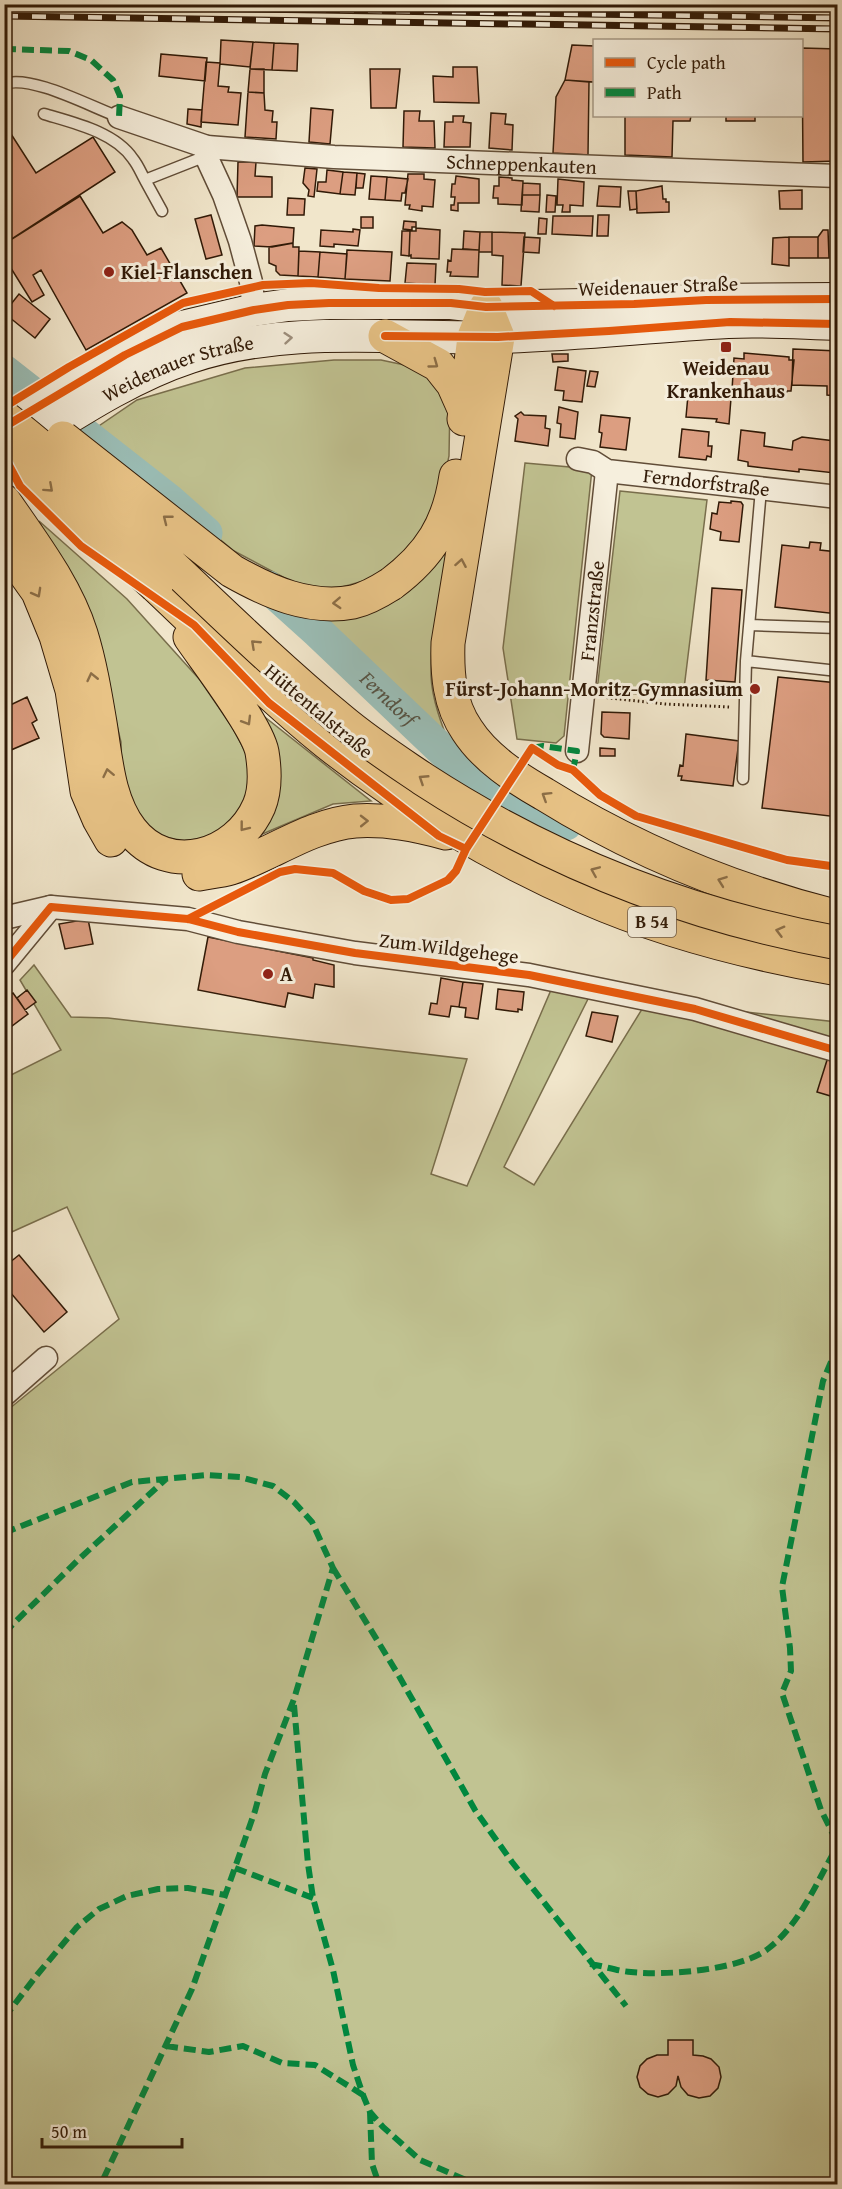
<svg xmlns="http://www.w3.org/2000/svg" width="842" height="2189" font-family="'Gentium Book Plus',serif">
<rect width="100%" height="100%" fill="#f1e6cb"/>
<filter id="stains"><feTurbulence type="fractalNoise" baseFrequency=".00333" numOctaves="4"/><feColorMatrix values="0 0 0 0 .2 0 0 0 0 .09 0 0 0 0 .02 0 0 0 .5 -.17"/></filter>
<radialGradient id="worn" r=".72"><stop offset=".6" stop-color="#630" stop-opacity="0"/><stop offset="1" stop-color="#630" stop-opacity=".3"/></radialGradient>
<!-- green -->
<path fill="#c1c392" stroke="#796e4c" stroke-width="1.5" d="M 334,360 L 381,360 L 414,367 L 438,383 L 450,400 L 449,456 L 440,499 L 425,533 L 374,578 L 335,589 L 296,584 L 234,551 L 90,432 L 137,400 L 245,368 Z
M 525,463 L 592,469 L 564,736 L 556,743 L 517,739 L 503,648 Z
M 620,491 L 707,500 L 683,697 L 597,691 Z
M 39,521 L 127,599 L 200,680 L 232,727 L 249,759 L 247,793 L 236,819 L 211,838 L 179,841 L 157,834 L 133,815 L 122,783 L 121,742 L 94,632 Z
M 443,549 L 448,552 C 441,592 430,634 431,676 C 432,701 443,728 452,751 L 316,619 Z
M 261,714 L 371,801 L 333,804 L 260,835 Z
M 34,965 L 71,1017 L 108,1018 L 467,1059 L 431,1174 L 467,1186 L 557,976 L 595,985 L 504,1167 L 534,1185 L 647,1001 L 837,1022 L 837,2184 L 5,2184 L 4,1413 L 119,1319 L 67,1207 L 5,1235 L 5,1078 L 61,1050 L 20,980 Z"/>
<g fill="none" stroke-linecap="round" stroke-linejoin="round">
<!-- river -->
<g stroke="#9bbfb8" stroke-width="33">
<path d="M 4,371 L 170,501 L 206,533"/>
<path id="s1" d="M 268,587 L 318,632 L 462,769 L 566,824"/>
</g>
</g>
<!-- building -->
<path fill="#dc9e81" stroke="#311a07" stroke-width="1.5" d="M 221,40 L 253,42 L 250,67 L 220,64 Z
M 253,42 L 274,43 L 272,70 L 250,69 Z
M 274,43 L 298,44 L 297,71 L 272,70 Z
M 572,45 L 594,46 L 594,82 L 565,80 Z
M 802,48 L 838,49 L 838,161 L 803,162 Z
M 161,54 L 207,58 L 205,81 L 159,76 Z
M 206,62 L 220,63 L 218,86 L 229,87 L 228,92 L 241,93 L 238,125 L 201,122 Z
M 453,67 L 477,67 L 479,103 L 434,102 L 433,76 L 453,77 Z
M 250,69 L 264,69 L 264,93 L 248,92 Z
M 370,69 L 400,69 L 396,108 L 371,108 Z
M 565,80 L 589,82 L 588,155 L 553,153 L 556,97 Z
M 248,92 L 264,93 L 265,110 L 273,111 L 272,122 L 277,122 L 276,139 L 245,137 Z
M 311,108 L 333,110 L 330,144 L 309,142 Z
M 188,109 L 202,110 L 201,127 L 187,124 Z
M 404,111 L 420,111 L 419,121 L 434,121 L 435,148 L 403,147 Z
M 491,113 L 506,114 L 505,124 L 513,125 L 512,150 L 489,148 Z
M 453,116 L 464,116 L 463,122 L 471,123 L 470,147 L 444,147 L 445,122 L 453,122 Z
M 625,116 L 691,116 L 690,121 L 673,121 L 672,157 L 625,155 Z
M 726,116 L 755,116 L 755,121 L 726,121 Z
M 4,123 L 36,173 L 93,137 L 115,172 L 4,244 Z
M 238,162 L 256,162 L 255,176 L 272,177 L 272,197 L 237,197 Z
M 305,168 L 317,169 L 314,197 L 308,196 L 309,190 L 303,183 Z
M 327,170 L 343,172 L 340,194 L 317,191 L 318,182 L 326,182 Z
M 343,172 L 357,173 L 355,195 L 340,194 Z
M 357,173 L 365,174 L 363,188 L 356,188 Z
M 408,174 L 424,174 L 424,179 L 435,180 L 433,207 L 422,206 L 422,211 L 409,209 L 410,205 L 405,205 Z
M 371,176 L 387,177 L 385,200 L 369,199 Z
M 456,176 L 479,179 L 479,203 L 458,203 L 458,211 L 451,210 L 451,205 L 454,205 L 455,197 L 451,197 L 452,184 L 455,184 Z
M 387,177 L 408,179 L 405,193 L 402,193 L 401,201 L 385,200 Z
M 499,177 L 512,178 L 512,180 L 523,181 L 522,205 L 498,204 L 498,198 L 493,198 L 494,186 L 499,186 Z
M 558,179 L 584,182 L 583,206 L 570,205 L 570,212 L 562,212 L 563,205 L 557,205 Z
M 523,183 L 540,184 L 540,195 L 522,195 Z
M 599,186 L 621,187 L 620,207 L 597,206 Z
M 662,186 L 663,199 L 666,199 L 666,202 L 669,202 L 669,212 L 637,213 L 636,191 Z
M 802,190 L 802,209 L 780,209 L 779,191 Z
M 628,191 L 636,191 L 637,209 L 630,210 Z
M 522,195 L 540,195 L 539,212 L 521,211 Z
M 547,195 L 556,196 L 555,212 L 546,212 Z
M 80,196 L 103,233 L 122,222 L 132,230 L 147,255 L 161,248 L 187,293 L 86,350 L 41,270 L 33,275 L 44,295 L 32,302 L 4,257 L 4,244 Z
M 288,198 L 305,199 L 304,215 L 287,215 Z
M 211,215 L 222,255 L 206,259 L 195,219 Z
M 598,215 L 609,215 L 608,236 L 597,236 Z
M 553,216 L 593,216 L 592,236 L 552,234 Z
M 361,217 L 373,217 L 373,228 L 361,228 Z
M 539,218 L 547,219 L 546,234 L 538,234 Z
M 404,221 L 416,222 L 416,227 L 412,227 L 412,230 L 403,229 Z
M 262,225 L 294,228 L 293,243 L 272,247 L 254,246 L 255,226 Z
M 416,228 L 440,230 L 439,259 L 411,258 L 411,255 L 409,256 L 410,231 L 416,231 Z
M 353,229 L 360,230 L 358,246 L 334,244 L 334,247 L 320,246 L 321,230 L 353,232 Z
M 823,230 L 828,230 L 829,258 L 818,258 L 818,237 Z
M 402,231 L 410,231 L 409,256 L 401,255 Z
M 464,231 L 480,232 L 479,250 L 463,249 Z
M 480,232 L 492,232 L 492,252 L 479,252 Z
M 492,232 L 525,233 L 521,286 L 502,285 L 503,256 L 492,255 Z
M 524,237 L 540,238 L 539,253 L 523,252 Z
M 789,237 L 818,237 L 818,258 L 789,258 Z
M 789,237 L 789,266 L 772,264 L 773,238 Z
M 293,243 L 293,247 L 299,247 L 298,276 L 280,275 L 276,271 L 276,266 L 269,263 L 269,247 Z
M 452,249 L 479,250 L 478,277 L 450,276 L 451,272 L 447,272 L 448,260 L 451,261 Z
M 347,250 L 392,252 L 390,281 L 345,279 Z
M 299,251 L 320,252 L 318,277 L 298,276 Z
M 320,252 L 347,254 L 345,279 L 318,277 Z
M 407,263 L 436,264 L 435,285 L 405,283 Z
M 19,294 L 50,319 L 35,338 L 4,313 Z
M 793,349 L 838,351 L 838,396 L 827,395 L 827,386 L 792,385 Z
M 744,353 L 789,357 L 789,360 L 794,360 L 791,391 L 787,391 L 786,394 L 732,390 L 734,358 L 744,359 Z
M 552,354 L 568,354 L 568,361 L 553,362 Z
M 558,367 L 586,371 L 582,402 L 563,400 L 564,391 L 555,390 Z
M 590,371 L 598,372 L 595,387 L 587,386 Z
M 688,395 L 731,398 L 729,424 L 716,422 L 717,419 L 686,417 Z
M 559,407 L 578,412 L 575,439 L 560,437 L 561,424 L 557,423 Z
M 521,412 L 524,415 L 546,416 L 545,428 L 550,429 L 548,446 L 515,441 L 518,419 L 515,416 Z
M 601,415 L 630,418 L 626,450 L 600,447 L 602,433 L 599,432 Z
M 682,429 L 709,432 L 708,446 L 712,446 L 711,457 L 707,456 L 706,460 L 679,457 Z
M 741,430 L 765,433 L 764,446 L 792,450 L 793,441 L 802,437 L 835,441 L 833,459 L 837,459 L 835,473 L 799,469 L 799,472 L 748,466 L 748,462 L 738,460 Z
M 731,501 L 741,502 L 743,505 L 739,542 L 720,540 L 721,532 L 710,529 L 712,513 L 717,514 L 719,502 L 731,503 Z
M 810,542 L 821,543 L 820,550 L 838,552 L 838,614 L 775,607 L 782,545 L 809,548 Z
M 712,588 L 742,590 L 735,682 L 706,680 Z
M 778,677 L 838,683 L 838,817 L 762,808 Z
M 27,697 L 37,720 L 32,723 L 39,738 L 4,753 L 4,708 Z
M 602,712 L 630,713 L 629,739 L 604,737 L 601,734 Z
M 686,734 L 739,741 L 733,786 L 681,780 L 682,776 L 678,776 L 680,765 L 683,766 Z
M 600,748 L 615,749 L 615,756 L 600,756 Z
M 88,919 L 93,944 L 65,949 L 59,924 Z
M 208,937 L 313,958 L 313,960 L 334,965 L 334,987 L 315,984 L 313,998 L 288,993 L 285,1007 L 198,990 Z
M 441,978 L 463,982 L 459,1007 L 451,1006 L 449,1017 L 429,1014 L 431,1003 L 437,1004 Z
M 463,982 L 483,984 L 478,1019 L 465,1017 L 466,1008 L 459,1007 Z
M 498,989 L 524,992 L 522,1010 L 518,1009 L 518,1012 L 496,1009 Z
M 27,990 L 36,1002 L 25,1010 L 17,998 Z
M 13,993 L 28,1014 L 8,1029 L 4,1025 L 4,999 Z
M 592,1012 L 618,1016 L 612,1042 L 586,1036 Z
M 828,1057 L 838,1060 L 838,1087 L 834,1097 L 817,1092 Z
M 19,1255 L 67,1312 L 44,1332 L 4,1285 L 4,1267 Z
M 668,2040 L 693,2040 L 693,2055 L 703,2056 L 711,2059 L 719,2067 L 721,2077 L 718,2088 L 710,2096 L 699,2098 L 688,2095 L 681,2087 L 678,2076 L 676,2086 L 668,2094 L 658,2097 L 648,2094 L 640,2087 L 637,2077 L 640,2066 L 647,2059 L 657,2055 L 668,2055 Z"/>
<g fill="none" stroke-linecap="round" stroke-linejoin="round">
<!-- service casing -->
<g stroke="#614d38" stroke-width="13">
<path id="service" d="M 4,84 C 31,74 91,107 119,117
M 44,114 C 74,123 115,132 133,159 C 138,165 141,173 145,180 L 206,156
M 145,180 L 162,211
M 750,625 L 838,628
M 746,661 L 838,671
M 743,779 L 746,661 L 761,489"/>
</g>
<!-- minor casing -->
<g stroke="#614d38" stroke-width="25">
<g id="minor">
<path id="s2" d="M 119,117 L 207,147 L 334,157 L 838,176"/>
<path d="M 207,147 L 206,156 L 224,195 L 240,241 L 251,282 L 254,310"/>
<path id="s3" d="M 578,459 L 593,462 L 607,471 L 838,497"/>
<path id="s4" d="M 577,751 L 607,471"/>
<path d="M 4,918 L 51,907 L 188,919 L 238,932 L 355,953 L 529,975 L 695,1009 L 838,1051"/>
<path d="M 4,964 L 51,907"/>
<path d="M 4,1395 L 46,1358"/>
</g>
</g>
<!-- secondary casing -->
<g stroke="#311a07" stroke-width="34">
<g id="secondary">
<path d="M 4,427 L 125,355 L 182,327 L 254,310 L 288,305 L 329,303 L 451,303 L 486,307 L 634,304 L 706,300 L 838,299"/>
<path id="s5" d="M 10,454 C 67,419 126,378 190,357 C 289,324 395,340 497,337 C 574,335 651,326 728,322 C 764,320 801,323 838,324"/>
</g>
</g>
<!-- trunk casing -->
<g stroke="#311a07" stroke-width="35">
<path id="trunk" d="M 486,307 L 498,337 L 448,643 C 447,673 449,704 467,730 C 485,758 516,778 544,794 C 634,850 735,891 838,917
M 385,336 L 438,365 L 453,384 L 465,411
M 464,419 L 474,337 L 486,307
M 4,501 C 32,542 66,586 81,634 C 90,663 95,693 100,723 C 106,759 108,800 131,830 C 168,878 237,857 259,806 C 266,789 265,770 262,752 C 257,726 207,662 190,637
M 4,544 L 38,592 L 56,636 L 72,690 L 87,791 L 99,819 L 111,840
M 391,584 C 430,555 449,524 456,476
M 156,586 C 212,639 266,693 326,742 C 403,803 495,858 585,897 C 665,932 752,954 838,969
M 199,874 C 210,872 221,871 231,868 C 272,854 311,825 355,821 C 387,819 416,825 446,833"/>
</g>
<!-- path -->
<path stroke="#311a07" stroke-width="3" stroke-dasharray="1.5 3" stroke-linecap="butt" d="M 602,697 L 665,704 L 730,707"/>
<!-- service -->
<use href="#service" stroke="#f6efdd" stroke-width="10"/>
<!-- minor -->
<use href="#minor" stroke="#f6efdd" stroke-width="22"/>
<!-- secondary -->
<use href="#secondary" stroke="#f6efdd" stroke-width="32"/>
<!-- trunk -->
<use href="#trunk" stroke="#e8c386" stroke-width="33"/>
<!-- rail casing -->
<g stroke="#311a07" stroke-width="7">
<path id="rail" d="M 4,5 L 838,18
M 4,16 L 838,29"/>
</g>
<!-- rail -->
<use href="#rail" stroke="#f6efdd" stroke-width="4.5" stroke-dasharray="14" stroke-linecap="butt"/>
<!-- trunk-bridge casing -->
<g stroke="#311a07" stroke-width="35" stroke-linecap="butt">
<path id="trunk-bridge" d="M 4,417 C 123,510 225,624 341,720 C 367,742 395,760 423,779 C 549,861 690,916 838,943
M 63,438 L 232,571 C 269,592 309,610 353,602 C 366,599 380,591 391,584
M 4,450 L 37,477 L 156,586"/>
</g>
<!-- trunk-bridge -->
<use href="#trunk-bridge" stroke="#e8c386" stroke-width="33"/>
<!-- quiet -->
<path stroke="#00873e" stroke-width="6" stroke-dasharray="12 6" stroke-linecap="butt" d="M 4,49 L 69,51 L 91,60 L 113,80 L 120,96 L 119,117
M 532,748 L 543,746 L 577,751 L 573,770
M 838,1345 L 823,1381 L 782,1587 L 790,1648 L 791,1671 L 782,1693 L 821,1810 L 838,1844
M 4,1533 L 132,1482 L 207,1475 L 240,1477 L 273,1486 L 294,1502 L 312,1522 L 333,1568 L 294,1699 L 265,1774 L 255,1811 L 192,1989 L 101,2184
M 333,1568 L 399,1676 L 475,1810 L 512,1862 L 626,2006
M 4,1633 L 78,1560 L 166,1479
M 294,1705 L 308,1864 L 313,1898 L 333,1970 L 353,2065 L 363,2095 L 370,2112 L 383,2127 L 420,2160 L 475,2184
M 235,1868 L 313,1898
M 590,1964 C 604,1966 617,1971 631,1972 C 665,1976 743,1970 769,1948 C 801,1923 818,1879 838,1845
M 4,2018 L 37,1975 L 77,1927 L 99,1909 L 127,1896 L 158,1889 L 188,1888 L 225,1895
M 166,2046 L 209,2052 L 243,2046 L 282,2063 L 315,2065 L 363,2095
M 370,2112 L 372,2164 L 379,2184
M 832,2184 L 838,2174"/>
<!-- cycleway casing -->
<g stroke="#f6efdd" stroke-width="11">
<path id="cycleway" d="M 385,336 L 498,337 L 609,331 L 730,322 L 838,324
M 4,407 L 69,367 L 183,303 L 263,285 L 311,283 L 379,288 L 459,289 L 485,292 L 531,291 L 554,306
M 4,427 L 125,355 L 182,327 L 254,310 L 288,305 L 329,303 L 451,303 L 486,307 L 634,304 L 706,300 L 838,299
M 4,456 L 20,486 L 81,546 L 194,625 L 269,703 L 439,836 L 466,849
M 188,919 L 280,872 L 295,869 L 333,873 L 364,891 L 391,900 L 408,899 L 448,880 L 456,871 L 466,849 L 532,748 L 558,765 L 573,770 L 600,795 L 636,816 L 787,860 L 838,867
M 4,964 L 51,907 L 188,919 L 238,932 L 355,953 L 529,975 L 695,1009 L 838,1051"/>
</g>
<!-- cycleway -->
<use href="#cycleway" stroke="#e8590c" stroke-width="8"/>
</g>
<!-- one-way arrows -->
<defs><path id="oneway-chevron" d="M-2-3.5L2.5 0L-2 3.5" fill="none" stroke-width="1.6" stroke-linecap="round" stroke-linejoin="round" transform="scale(1.5)"/></defs>
<use stroke="#9d8f7d" href="#oneway-chevron" transform="translate(288 338) rotate(-5)"/>
<g stroke="#8c6e46">
<use href="#oneway-chevron" transform="translate(434 364) rotate(36)"/>
<use href="#oneway-chevron" transform="translate(49 488) rotate(42)"/>
<use href="#oneway-chevron" transform="translate(167 519) rotate(-142)"/>
<use href="#oneway-chevron" transform="translate(461 563) rotate(-80)"/>
<use href="#oneway-chevron" transform="translate(37 593) rotate(61)"/>
<use href="#oneway-chevron" transform="translate(337 603) rotate(177)"/>
<use href="#oneway-chevron" transform="translate(255 644) rotate(-137)"/>
<use href="#oneway-chevron" transform="translate(92 677) rotate(-103)"/>
<use href="#oneway-chevron" transform="translate(247 721) rotate(59)"/>
<use href="#oneway-chevron" transform="translate(108 773) rotate(-102)"/>
<use href="#oneway-chevron" transform="translate(423 779) rotate(-147)"/>
<use href="#oneway-chevron" transform="translate(546 796) rotate(-148)"/>
<use href="#oneway-chevron" transform="translate(364 821) rotate(-1)"/>
<use href="#oneway-chevron" transform="translate(244 827) rotate(128)"/>
<use href="#oneway-chevron" transform="translate(595 871) rotate(-157)"/>
<use href="#oneway-chevron" transform="translate(722 881) rotate(-160)"/>
<use href="#oneway-chevron" transform="translate(780 931) rotate(-165)"/>
</g>
<!-- markers -->
<g fill="#8f2418" stroke="#f6efdd" stroke-width="2">
<circle cx="109" cy="272" r="6"/>
<rect x="720" y="341" width="12" height="12" rx="3"/>
<circle cx="755" cy="689" r="6"/>
<circle cx="268" cy="974" r="6"/>
</g>
<g text-anchor="middle" stroke-width="6" stroke-linejoin="round" paint-order="stroke">
<!-- shield labels -->
<rect fill="#f6efdd" stroke="#6c5a47" stroke-width="1.5" x="628" y="907" width="48" height="30" rx="4.5"/>
<g font-size="18" font-weight="bold" fill="#311a07">
<text x="652" y="928">B 54</text>
</g>
<!-- street labels -->
<g font-size="20" fill="#311a07" stroke="#f6efdd">
<text dy="7" stroke="none"><textPath href="#s2" startOffset="408">Schneppenkauten</textPath></text>
<text transform="translate(658 286) rotate(-2)" y="7">Weidenauer Straße</text>
<text dy="7" stroke="none"><textPath href="#s5" startOffset="190">Weidenauer Straße</textPath></text>
<text dy="7" stroke="none"><textPath href="#s3" startOffset="132">Ferndorfstraße</textPath></text>
<text dy="7" stroke="none"><textPath href="#s4" startOffset="141">Franzstraße</textPath></text>
<text transform="translate(319 711) rotate(40)" y="7">Hüttentalstraße</text>
<text transform="translate(449 948) rotate(7)" y="7">Zum Wildgehege</text>
</g>
<!-- poi labels -->
<g font-size="20" font-weight="bold" fill="#311a07" stroke="#f6efdd" text-anchor="start">
<text x="121" y="279">Kiel-Flanschen</text>
<text x="726" y="375" text-anchor="middle">Weidenau<tspan x="726" dy="23">Krankenhaus</tspan></text>
<text x="743" y="696" text-anchor="end">Fürst-Johann-Moritz-Gymnasium</text>
<text x="280" y="981">A</text>
</g>
<!-- water labels -->
<g font-size="21" font-style="italic" fill="#565445" stroke="#f6efdd">
<text dy="7" stroke="none"><textPath href="#s1" startOffset="164">Ferndorf</textPath></text>
</g>
</g>
<!-- margin -->
<rect width="842" height="2189" fill="none" stroke="#f1e6cb" stroke-width="24"/>
<rect x="6" y="6" width="830" height="2177" fill="none" stroke="#311a07" stroke-width="3"/>
<rect x="12" y="12" width="818" height="2165" fill="none" stroke="#311a07" stroke-width="1.5"/>
<!-- legend -->
<rect x="593" y="39" width="210" height="78" fill="#f6efdd" stroke="#a79a87" stroke-width="1.5"/>
<rect x="605" y="58" width="30" height="9" fill="#e8590c" stroke="#a79a87" stroke-width="1.5"/>
<text x="647" y="69" font-size="18" fill="#311a07">Cycle path</text>
<rect x="605" y="88" width="30" height="9" fill="#00873e" stroke="#a79a87" stroke-width="1.5"/>
<text x="647" y="99" font-size="18" fill="#311a07">Path</text>
<!-- scale -->
<path d="M42 2138v9h140v-9" fill="none" stroke="#311a07" stroke-width="3"/>
<text x="51" y="2138" font-size="18" fill="#311a07" stroke="#f6efdd" stroke-width="4.5" paint-order="stroke">50 m</text>
<rect width="100%" height="100%" filter="url(#stains)"/>
<rect width="100%" height="100%" fill="url(#worn)"/>
</svg>
